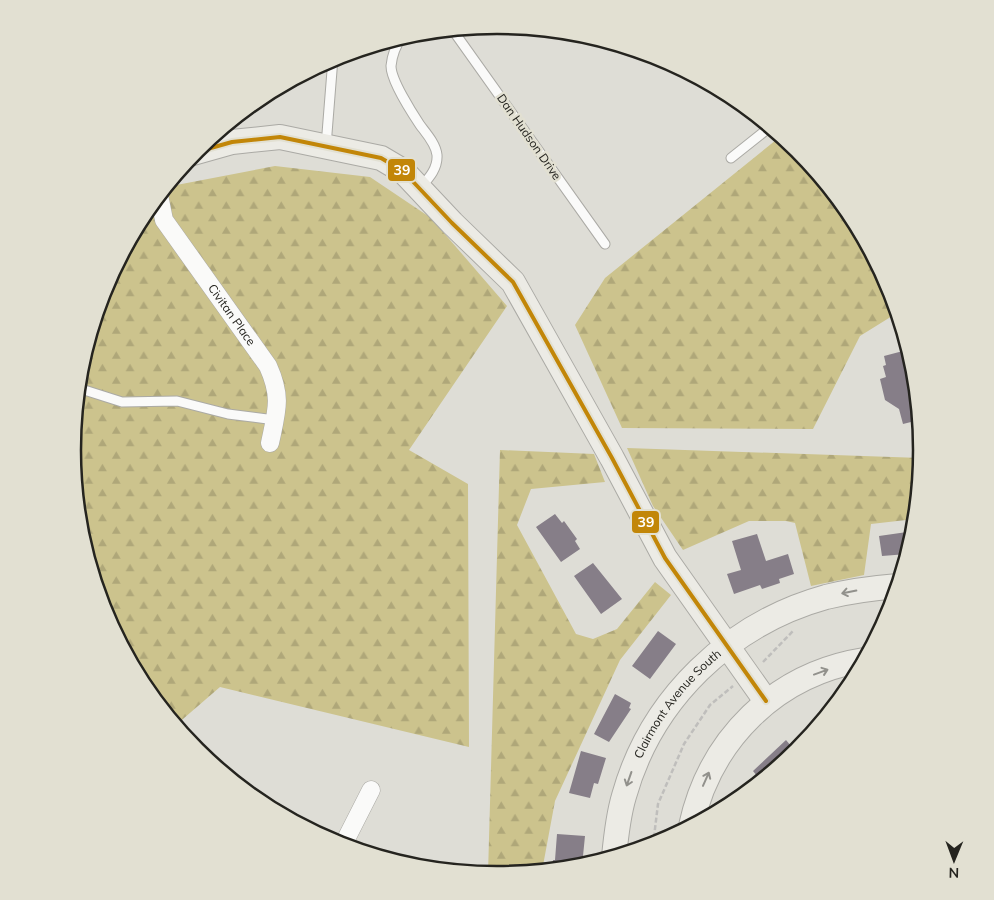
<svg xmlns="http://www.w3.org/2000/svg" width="994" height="900" font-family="Mulish,sans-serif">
<defs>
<pattern id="forest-firs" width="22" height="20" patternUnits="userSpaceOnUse" patternTransform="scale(1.25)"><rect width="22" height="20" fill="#ccc38d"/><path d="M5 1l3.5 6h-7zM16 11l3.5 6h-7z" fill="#afa779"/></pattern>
</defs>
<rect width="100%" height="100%" fill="#deddd6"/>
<!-- forest -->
<path fill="url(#forest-firs)" d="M 781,136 C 833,178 878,249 897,313 L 860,336 L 813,429 L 622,428 L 575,325 L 605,278 Z
M 275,166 L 370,177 L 431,218 L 507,306 L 409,450 L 468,484 L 469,747 L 220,687 L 176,725 L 143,686 L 104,612 L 80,533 L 72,450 L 80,367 L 104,287 L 144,214 L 166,187 Z
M 627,448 L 921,458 L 915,519 L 871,524 L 864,575 L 811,586 L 795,523 L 786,521 L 749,521 L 683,550 L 653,506 Z
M 500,450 L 594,454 L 605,482 L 531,489 L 517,525 L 576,634 L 593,639 L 617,629 L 655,582 L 671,595 L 620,660 L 555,801 L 542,871 L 488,874 Z"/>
<!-- building -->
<path fill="#867e88" d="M 903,351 L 906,362 L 910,361 L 914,369 L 919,420 L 903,424 L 899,409 L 885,400 L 880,379 L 886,377 L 883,366 L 886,365 L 884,356 Z
M 555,514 L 562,523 L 564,521 L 577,539 L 575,541 L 580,549 L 561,562 L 536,527 Z
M 914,531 L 907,554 L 882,556 L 879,536 Z
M 757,534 L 766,561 L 788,554 L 794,574 L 779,579 L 780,583 L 762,589 L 760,585 L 734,594 L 727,574 L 741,570 L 732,541 Z
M 593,563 L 622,599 L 601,614 L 574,576 Z
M 658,631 L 676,644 L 650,679 L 632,666 Z
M 615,694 L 631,703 L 629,708 L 631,709 L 609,742 L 594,734 Z
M 786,740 L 796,752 L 761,781 L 753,771 Z
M 581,751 L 606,758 L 598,784 L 594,783 L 590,798 L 569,793 Z
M 736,790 L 746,793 L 732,804 Z
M 557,834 L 585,836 L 582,866 L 552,870 L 553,860 L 555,860 Z"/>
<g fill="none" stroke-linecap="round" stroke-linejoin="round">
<!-- lane casing -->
<g stroke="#abaaa5" stroke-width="11">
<path id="lane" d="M 452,29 L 605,244
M 402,37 C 396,45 392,56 391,66 C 391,80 412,113 420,125 C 426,133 436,144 437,155 C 438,169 428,179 420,188
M 326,146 L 333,58
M 731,158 L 770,127
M 78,388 L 122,402 L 177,401 L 228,414 L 275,420"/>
</g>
<!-- street casing -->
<g stroke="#abaaa5" stroke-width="19">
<g id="street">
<path id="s1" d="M 159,195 L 164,220 L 268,366 C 282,397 277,410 270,443"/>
<path d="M 343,845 L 371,790"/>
</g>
</g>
<!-- secondary casing -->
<g stroke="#abaaa5" stroke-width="26">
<g id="secondary">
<path d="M 193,153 L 232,142 L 280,137 L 381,158 L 403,171 L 452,223 L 513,282 L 612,458 L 665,558 L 766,701"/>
<path d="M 691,826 C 710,739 776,674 864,660"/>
<path id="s2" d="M 614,857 C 616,836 618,816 624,796 C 651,699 729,624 826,597 C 850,591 874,588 898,586"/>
</g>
</g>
<!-- path -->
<path stroke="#bfbebc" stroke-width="2.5" stroke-dasharray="5 2.5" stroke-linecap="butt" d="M 763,662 L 794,630
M 653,845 L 658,804 L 684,744 L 710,705 L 733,686"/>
<!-- lane -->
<use href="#lane" stroke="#fafaf9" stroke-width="9"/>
<!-- street -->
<use href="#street" stroke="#fafaf9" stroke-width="18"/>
<!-- secondary -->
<use href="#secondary" stroke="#ecebe5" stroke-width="24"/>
<!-- bus-1 casing -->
<g stroke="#e2e0d2" stroke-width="8">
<path id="bus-1" d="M 193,153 L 232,142 L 280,137 L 381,158 L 403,171 L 452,223 L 513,282 L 612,458 L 665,558 L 766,701"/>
</g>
<!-- bus-1 -->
<use href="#bus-1" stroke="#c28608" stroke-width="4"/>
</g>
<!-- one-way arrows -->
<defs><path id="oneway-shaft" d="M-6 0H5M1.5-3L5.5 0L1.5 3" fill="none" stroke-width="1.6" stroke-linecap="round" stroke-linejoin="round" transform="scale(1.25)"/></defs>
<g stroke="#92918c">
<use href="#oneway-shaft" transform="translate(849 592) rotate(169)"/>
<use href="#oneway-shaft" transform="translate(821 672) rotate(-20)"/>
<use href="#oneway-shaft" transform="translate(629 779) rotate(109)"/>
<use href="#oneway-shaft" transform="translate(706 779) rotate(-66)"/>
</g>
<g text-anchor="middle" stroke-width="5" stroke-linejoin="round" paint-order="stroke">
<!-- street labels -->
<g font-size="12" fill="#25241f" stroke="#e2e0d2">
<text transform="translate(529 137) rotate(55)" y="4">Dan Hudson Drive</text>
<text dy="4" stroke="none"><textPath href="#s1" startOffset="142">Civitan Place</textPath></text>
<text dy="4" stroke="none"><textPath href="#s2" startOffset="170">Clairmont Avenue South</textPath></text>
</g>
</g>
<!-- crop -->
<path d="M0 0H994V900H0ZM81 450a416 416 0 1 1 832 0a416 416 0 1 1-832 0Z" fill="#e2e0d2" fill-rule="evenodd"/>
<path fill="none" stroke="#25241f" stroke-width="2.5" d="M81 450a416 416 0 1 1 832 0a416 416 0 1 1-832 0Z"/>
<g stroke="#e2e0d2" stroke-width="2">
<rect x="387" y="158" width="29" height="24" rx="5" fill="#c28608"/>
<rect x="631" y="510" width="29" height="24" rx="5" fill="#c28608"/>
</g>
<g font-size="14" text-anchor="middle" font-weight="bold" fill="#fff">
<text x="402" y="175">39</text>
<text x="646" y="527">39</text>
</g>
<!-- north arrow -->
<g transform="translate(954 860) rotate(181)" stroke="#e2e0d2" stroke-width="4" paint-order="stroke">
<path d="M0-4L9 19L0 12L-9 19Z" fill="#25241f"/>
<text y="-8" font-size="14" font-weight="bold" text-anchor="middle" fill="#25241f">N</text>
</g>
</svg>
